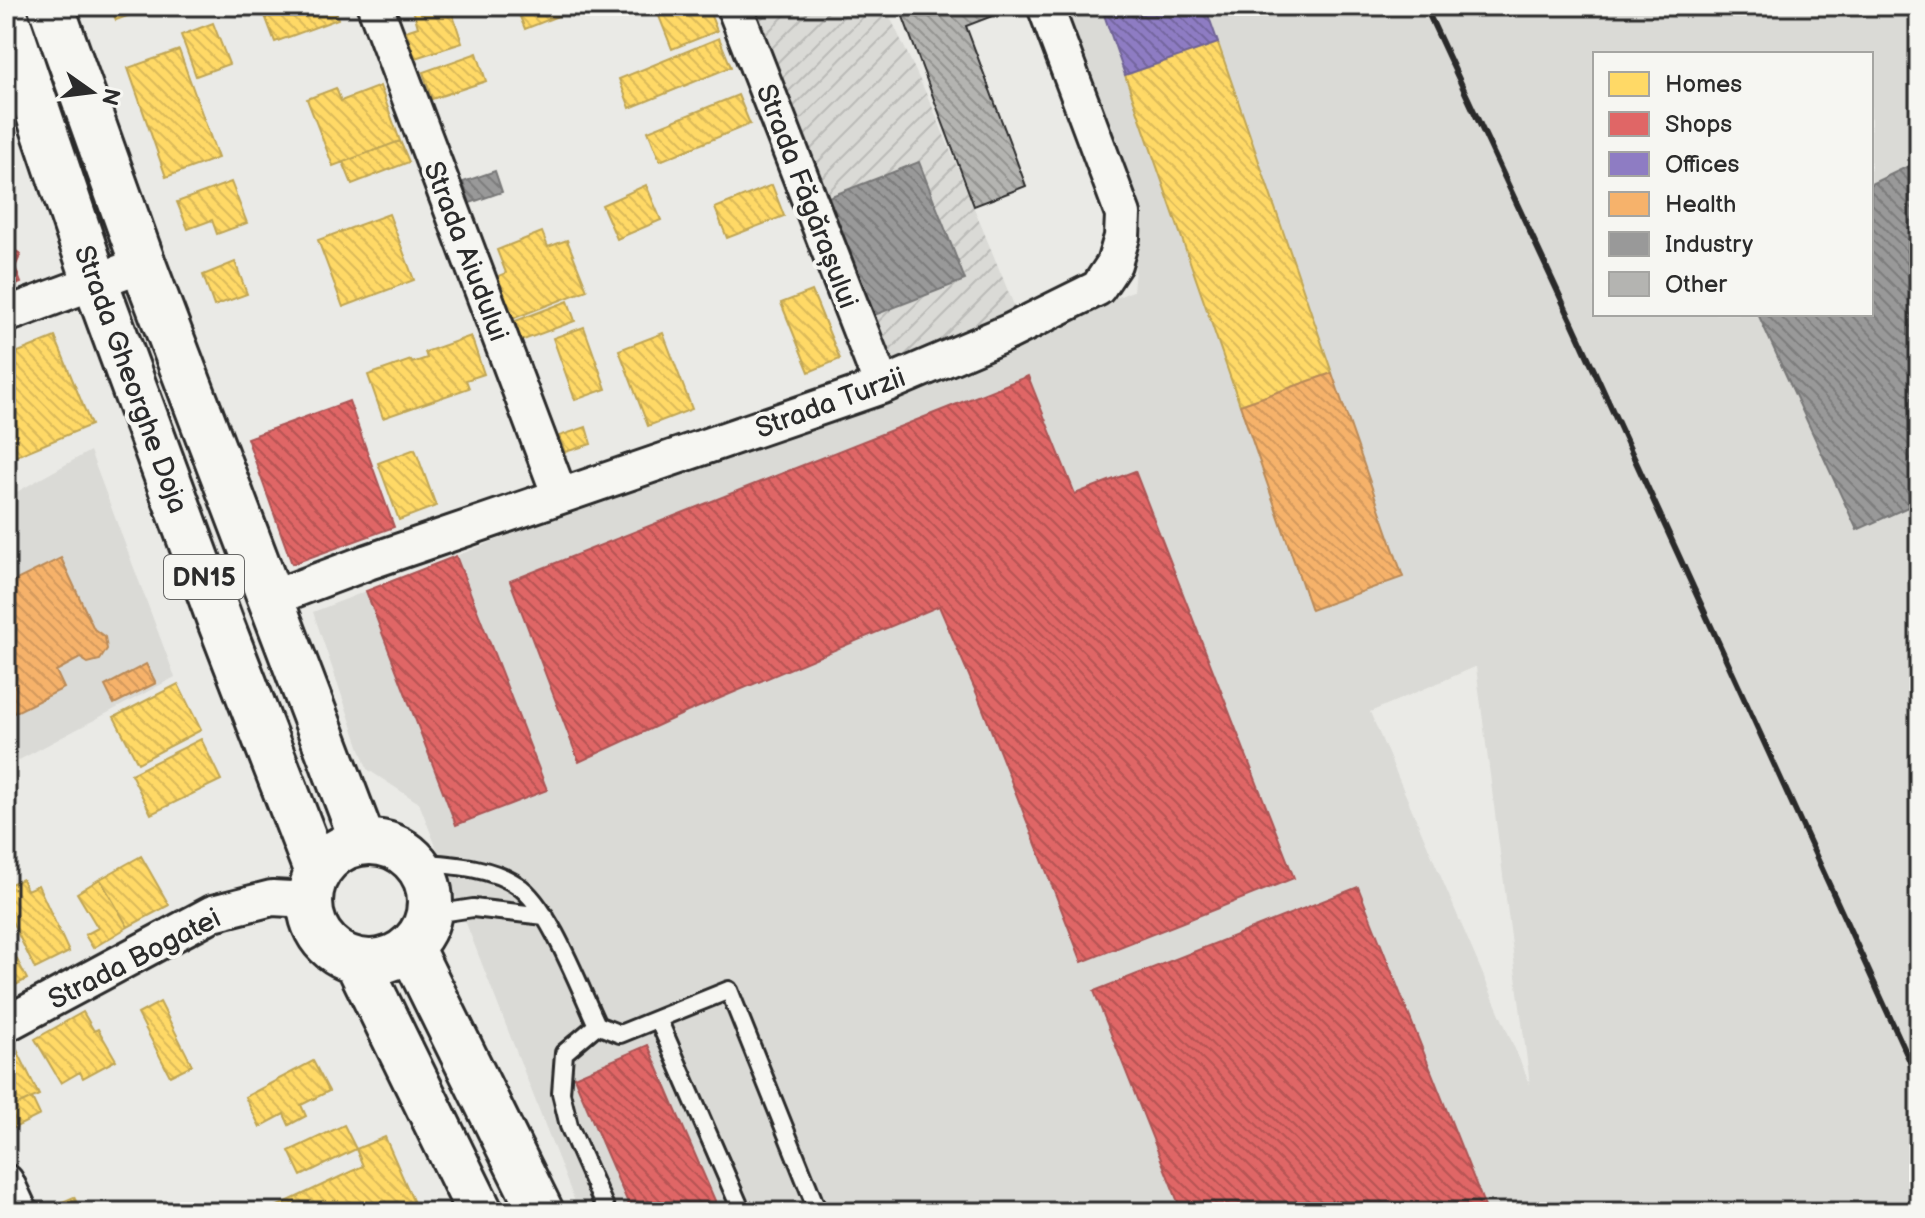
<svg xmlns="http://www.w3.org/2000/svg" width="1925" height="1218" font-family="'Balsamiq Sans',sans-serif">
<defs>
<pattern id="industrial-furrows" width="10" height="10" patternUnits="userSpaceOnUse" patternTransform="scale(2)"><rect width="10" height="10" fill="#dadad6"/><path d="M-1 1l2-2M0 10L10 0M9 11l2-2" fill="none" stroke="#bbbbb8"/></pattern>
<pattern id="homes-back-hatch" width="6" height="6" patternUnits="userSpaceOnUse" patternTransform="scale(2)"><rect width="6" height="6" fill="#ffd966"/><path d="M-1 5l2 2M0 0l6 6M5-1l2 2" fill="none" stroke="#dbba59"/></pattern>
<pattern id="shops-back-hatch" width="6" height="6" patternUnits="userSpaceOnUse" patternTransform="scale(2)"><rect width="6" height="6" fill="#e06666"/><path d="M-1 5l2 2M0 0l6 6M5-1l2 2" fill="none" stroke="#b65454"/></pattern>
<pattern id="offices-back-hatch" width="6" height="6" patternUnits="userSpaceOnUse" patternTransform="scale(2)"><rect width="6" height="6" fill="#8e7cc3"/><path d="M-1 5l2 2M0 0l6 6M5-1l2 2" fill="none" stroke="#74669f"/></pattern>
<pattern id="health-back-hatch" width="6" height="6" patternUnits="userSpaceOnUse" patternTransform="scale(2)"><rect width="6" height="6" fill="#f6b26b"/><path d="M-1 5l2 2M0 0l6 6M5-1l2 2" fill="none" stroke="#d3995d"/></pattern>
<pattern id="industry-back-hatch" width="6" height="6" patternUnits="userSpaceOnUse" patternTransform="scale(2)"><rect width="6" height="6" fill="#999"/><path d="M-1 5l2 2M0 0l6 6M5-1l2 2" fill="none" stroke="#7d7d7d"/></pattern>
<pattern id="building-back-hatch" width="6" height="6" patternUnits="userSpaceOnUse" patternTransform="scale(2)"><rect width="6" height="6" fill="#b4b4b1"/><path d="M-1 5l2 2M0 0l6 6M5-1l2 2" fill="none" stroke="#939390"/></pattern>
</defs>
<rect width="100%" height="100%" fill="#eaeae6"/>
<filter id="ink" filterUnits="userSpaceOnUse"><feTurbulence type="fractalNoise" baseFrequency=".0125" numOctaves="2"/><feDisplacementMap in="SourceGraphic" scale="16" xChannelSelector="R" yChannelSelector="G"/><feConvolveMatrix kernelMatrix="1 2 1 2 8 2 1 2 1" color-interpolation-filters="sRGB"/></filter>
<g filter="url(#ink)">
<!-- built -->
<path fill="#dadad6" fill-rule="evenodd" d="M 1066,6 L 1919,6 L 1919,1212 L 579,1212 L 419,803 L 367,769 L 313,612 L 1133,291 L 1140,216 ZM 1595,54 L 1871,54 L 1871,314 L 1595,314 ZM 1475,667 L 1476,667 L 1530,1084 L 1370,712 Z
M 90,451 L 175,677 L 6,767 L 6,498 Z"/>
<!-- industrial -->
<path fill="url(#industrial-furrows)" d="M 747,6 L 885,6 L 932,106 L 1025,332 L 892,385 Z"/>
<!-- homes -->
<path fill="url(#homes-back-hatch)" stroke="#bfa554" stroke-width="2" d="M 110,6 L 155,6 L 116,20 Z
M 283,6 L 334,6 L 338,19 L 275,42 L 264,13 Z
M 412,6 L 450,6 L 462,43 L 415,58 L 406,31 L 418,27 Z
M 505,6 L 554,6 L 558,16 L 525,29 L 516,7 L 507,10 Z
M 655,6 L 707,6 L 717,31 L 672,49 Z
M 213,23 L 229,64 L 196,76 L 181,35 Z
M 719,38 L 731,67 L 630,108 L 619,79 Z
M 1218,43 L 1332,373 L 1240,405 L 1125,75 Z
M 179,50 L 218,158 L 166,177 L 128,68 Z
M 477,53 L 486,81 L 432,99 L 423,72 Z
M 380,86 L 400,141 L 333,166 L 307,99 L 336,88 L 341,101 Z
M 738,95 L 750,124 L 660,161 L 648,131 Z
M 400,141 L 409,162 L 352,184 L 343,162 Z
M 231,182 L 247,223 L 217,234 L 212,220 L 188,229 L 177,202 Z
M 646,185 L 661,220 L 617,239 L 602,205 Z
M 772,185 L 784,216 L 727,238 L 715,208 Z
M 389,214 L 414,280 L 343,307 L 318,240 Z
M 542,232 L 548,247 L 567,240 L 587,290 L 512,319 L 496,277 L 506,273 L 497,250 Z
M 235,262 L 247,294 L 214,306 L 203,275 Z
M 812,291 L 840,359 L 809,372 L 781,303 Z
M 568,301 L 575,321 L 518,342 L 510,323 Z
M 584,327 L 606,389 L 575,400 L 553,338 Z
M 663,333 L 692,409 L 648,426 L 619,350 Z
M 471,336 L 484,374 L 466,380 L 469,388 L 383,418 L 368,375 L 411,360 L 412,363 L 427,358 L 425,352 Z
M 55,337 L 91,425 L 14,457 L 6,437 L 6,357 Z
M 586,427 L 591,444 L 565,452 L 559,436 Z
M 415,449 L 436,506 L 399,520 L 378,463 Z
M 178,684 L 201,730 L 138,763 L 114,717 Z
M 201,739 L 221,780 L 151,814 L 131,774 Z
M 141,856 L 169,905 L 128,927 L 100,879 Z
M 22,879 L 27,890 L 38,885 L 69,952 L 35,969 L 6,909 L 6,886 Z
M 100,879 L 128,927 L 93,948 L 85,935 L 98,928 L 77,893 Z
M 6,938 L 27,979 L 6,990 Z
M 160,1002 L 192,1065 L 170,1076 L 138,1014 Z
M 83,1012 L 94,1031 L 98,1029 L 116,1060 L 83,1078 L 80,1072 L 61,1083 L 35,1039 Z
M 17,1050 L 39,1095 L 9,1109 L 6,1103 L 6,1055 Z
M 313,1061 L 329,1091 L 301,1105 L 306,1116 L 289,1125 L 284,1114 L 260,1127 L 245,1097 Z
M 32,1098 L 40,1115 L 6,1132 L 6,1103 L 9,1109 Z
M 344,1125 L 356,1149 L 301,1176 L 289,1151 Z
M 385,1137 L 418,1212 L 265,1212 L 363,1166 L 356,1149 Z
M 74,1197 L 81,1212 L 47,1212 L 46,1209 Z
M 120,1204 L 123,1212 L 103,1212 Z"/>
<!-- shops -->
<path fill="url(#shops-back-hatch)" stroke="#aa5454" stroke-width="2" d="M 6,241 L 8,247 L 21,254 L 15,267 L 21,283 L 6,289 Z
M 1028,376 L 1075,494 L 1135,471 L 1294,878 L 1082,962 L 977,694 L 939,606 L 687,712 L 579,762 L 510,581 Z
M 349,401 L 394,527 L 292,564 L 247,438 Z
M 456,556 L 547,790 L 456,825 L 366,591 Z
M 1358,887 L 1487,1212 L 1182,1212 L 1094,991 Z
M 648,1045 L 676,1111 L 720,1212 L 632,1212 L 602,1143 L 574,1077 Z"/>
<!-- offices -->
<path fill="url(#offices-back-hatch)" stroke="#706495" stroke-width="2" d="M 1101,6 L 1205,6 L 1218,43 L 1125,75 Z"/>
<!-- health -->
<path fill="url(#health-back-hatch)" stroke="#b98a58" stroke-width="2" d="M 1332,373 L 1403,577 L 1311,610 L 1240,405 Z
M 61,558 L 94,629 L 105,637 L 107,649 L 100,660 L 88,663 L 80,658 L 56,671 L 64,688 L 6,717 L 6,585 Z
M 146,664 L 156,683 L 114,704 L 105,686 Z"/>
<!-- industry -->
<path fill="url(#industry-back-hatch)" stroke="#787878" stroke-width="2" d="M 1909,6 L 1919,6 L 1919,28 Z
M 1919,161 L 1919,502 L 1857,530 L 1758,314 L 1871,314 L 1871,184 Z
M 919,162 L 965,280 L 872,316 L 826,198 Z
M 495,171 L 502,192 L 470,203 L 463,182 Z"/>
<!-- building -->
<path fill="url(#building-back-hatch)" stroke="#2b2b2b" stroke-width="2" d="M 899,6 L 1018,6 L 966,26 L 1026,186 L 974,206 Z"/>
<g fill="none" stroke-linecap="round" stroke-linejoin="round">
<!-- lane casing -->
<g stroke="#2b2b2b" stroke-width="22">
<path id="lane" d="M 415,862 C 448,865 489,866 517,885 C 549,905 580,989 597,1025 L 620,1034 L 729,990 L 818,1212
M 428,915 L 473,908 L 545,916
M 658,1019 L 742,1212
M 597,1025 L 564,1053 L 561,1093 L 569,1126 L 607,1212"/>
</g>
<!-- street casing -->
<g stroke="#2b2b2b" stroke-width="40">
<path id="street" d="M 375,6 L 560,496
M 734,6 L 882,386
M 6,315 L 143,264
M 270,599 L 368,562 L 882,386 L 1009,332 L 1098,288 L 1114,264 L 1122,237 L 1123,214 L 1045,6
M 6,1024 L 213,913 L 272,898 L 291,899 L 310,909
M 6,1182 L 20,1212"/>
</g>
<!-- primary casing -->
<g stroke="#2b2b2b" stroke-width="50">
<path id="primary" d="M 51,6 L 143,264 L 363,842
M 6,17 L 95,281 L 220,621 L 317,872
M310 902a60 60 0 1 1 120 0a60 60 0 1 1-120 0Z
M 410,947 L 541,1212
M 357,961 L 480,1212"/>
</g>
<!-- lane -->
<use href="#lane" stroke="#f6f6f2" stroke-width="16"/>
<!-- street -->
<use href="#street" stroke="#f6f6f2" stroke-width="34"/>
<!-- primary -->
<use href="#primary" stroke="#f6f6f2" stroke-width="44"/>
<!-- rail -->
<path stroke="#2b2b2b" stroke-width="6" d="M 1425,6 L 1571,320 L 1919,1081"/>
</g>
</g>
<g text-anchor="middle" stroke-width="8" stroke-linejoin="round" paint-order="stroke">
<!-- shield labels -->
<rect fill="#f6f6f2" stroke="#686867" stroke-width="2" x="164" y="555" width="80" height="44" rx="6"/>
<g font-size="26" font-weight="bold" fill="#2b2b2b">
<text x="204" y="586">DN15</text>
</g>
<!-- street labels -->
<g font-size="28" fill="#2b2b2b" stroke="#f6f6f2">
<text transform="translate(808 196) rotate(69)" y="10">Strada Făgărașului</text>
<text transform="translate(467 251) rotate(69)" y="10">Strada Aiudului</text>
<text transform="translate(132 379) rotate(70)" y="10">Strada Gheorghe Doja</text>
<text transform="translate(830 402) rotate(-20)" y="10">Strada Turzii</text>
<text transform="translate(134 958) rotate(-27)" y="10">Strada Bogatei</text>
</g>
</g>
<!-- margin -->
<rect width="1925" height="1218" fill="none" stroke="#f6f6f2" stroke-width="32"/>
<rect x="16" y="16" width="1893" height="1186" fill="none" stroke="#2b2b2b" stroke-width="3" filter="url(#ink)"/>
<!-- legend -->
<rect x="1593" y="52" width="280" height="264" fill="#f6f6f2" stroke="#a5a5a2" stroke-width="2"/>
<rect x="1609" y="72" width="40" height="24" fill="#ffd966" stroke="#a5a5a2" stroke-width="2"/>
<text x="1665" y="92" font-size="24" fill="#2b2b2b">Homes</text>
<rect x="1609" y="112" width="40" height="24" fill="#e06666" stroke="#a5a5a2" stroke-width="2"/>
<text x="1665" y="132" font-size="24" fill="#2b2b2b">Shops</text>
<rect x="1609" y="152" width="40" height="24" fill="#8e7cc3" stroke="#a5a5a2" stroke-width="2"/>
<text x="1665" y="172" font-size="24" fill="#2b2b2b">Offices</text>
<rect x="1609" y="192" width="40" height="24" fill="#f6b26b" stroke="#a5a5a2" stroke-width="2"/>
<text x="1665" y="212" font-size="24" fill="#2b2b2b">Health</text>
<rect x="1609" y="232" width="40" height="24" fill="#999999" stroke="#a5a5a2" stroke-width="2"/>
<text x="1665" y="252" font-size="24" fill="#2b2b2b">Industry</text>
<rect x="1609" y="272" width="40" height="24" fill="#b4b4b1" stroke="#a5a5a2" stroke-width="2"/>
<text x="1665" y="292" font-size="24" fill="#2b2b2b">Other</text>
<!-- north arrow -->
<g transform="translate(92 92) rotate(104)" stroke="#f6f6f2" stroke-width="6" paint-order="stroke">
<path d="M0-6L14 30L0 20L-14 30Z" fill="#2b2b2b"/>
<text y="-12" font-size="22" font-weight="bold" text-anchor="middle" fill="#2b2b2b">N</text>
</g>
</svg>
